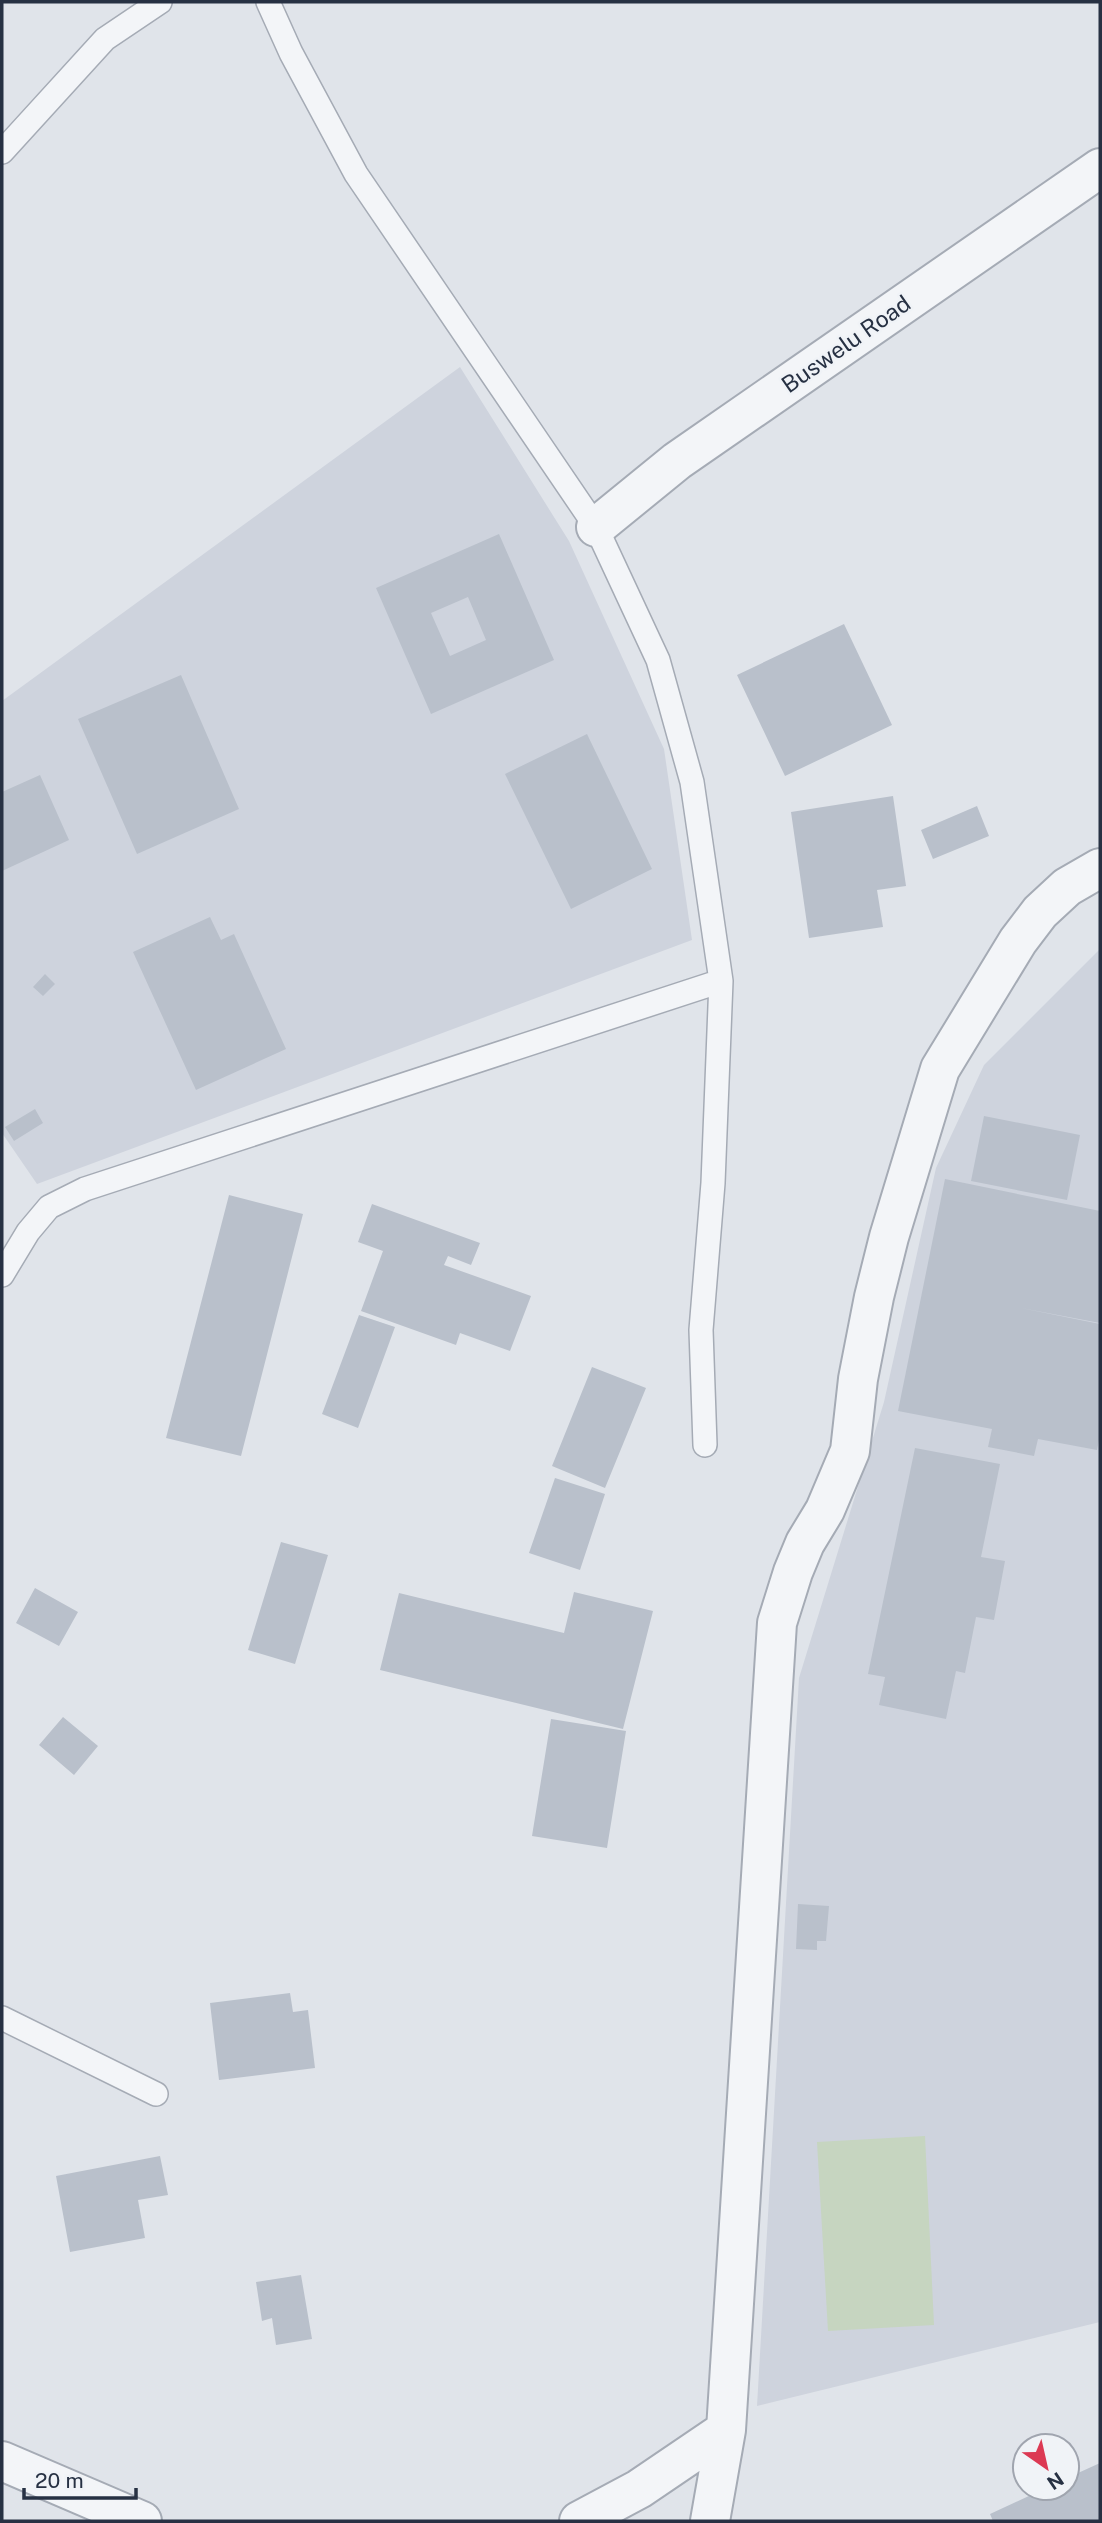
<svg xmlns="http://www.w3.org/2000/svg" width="1102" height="2523" font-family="'Public Sans',sans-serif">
<rect width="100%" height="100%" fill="#e0e4ea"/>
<!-- built -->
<path fill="#ced3dd" d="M 460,367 L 569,541 L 664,749 L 692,940 L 37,1184 L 2,1133 L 2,701 Z
M 1100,949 L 1100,2322 L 757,2406 L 799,1678 L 884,1402 L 936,1168 L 984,1065 Z"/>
<!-- green -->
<path fill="#c6d5c0" d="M 925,2136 L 934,2325 L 828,2331 L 817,2142 Z"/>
<!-- building -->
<path fill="#b9c0cb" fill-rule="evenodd" d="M 499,534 L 554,660 L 431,714 L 376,588 ZM 468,597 L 486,640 L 450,656 L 431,613 Z
M 844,624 L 892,725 L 785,776 L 737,675 Z
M 181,675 L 239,809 L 137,854 L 78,719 Z
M 587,734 L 652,869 L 571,909 L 505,774 Z
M 40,775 L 69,840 L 2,871 L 2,792 Z
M 893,796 L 906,886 L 877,890 L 883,927 L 809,938 L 791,812 Z
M 977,806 L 989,836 L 933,859 L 921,830 Z
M 210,917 L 221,940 L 234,934 L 286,1049 L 196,1090 L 133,952 Z
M 45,974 L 55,984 L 43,996 L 33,987 Z
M 35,1109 L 43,1123 L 14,1141 L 5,1127 Z
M 984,1116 L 1080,1135 L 1067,1200 L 971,1181 Z
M 945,1179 L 1100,1211 L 1100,1323 L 1021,1308 L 1100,1324 L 1100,1435 L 1097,1450 L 1038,1439 L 1034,1456 L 988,1447 L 992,1429 L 898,1411 Z
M 229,1195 L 303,1214 L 241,1456 L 166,1438 Z
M 372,1204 L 480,1243 L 471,1265 L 448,1256 L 444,1265 L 531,1296 L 510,1351 L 460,1333 L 456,1345 L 361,1311 L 383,1251 L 358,1242 Z
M 359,1315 L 395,1327 L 358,1428 L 322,1414 Z
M 592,1367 L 646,1388 L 605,1488 L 552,1466 Z
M 915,1448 L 1000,1464 L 981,1557 L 1005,1561 L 994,1620 L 976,1617 L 965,1673 L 956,1671 L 946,1719 L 879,1705 L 885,1677 L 868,1674 Z
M 555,1478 L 605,1494 L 580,1570 L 529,1553 Z
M 281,1542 L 328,1555 L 295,1664 L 248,1650 Z
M 35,1588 L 78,1612 L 59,1646 L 16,1623 Z
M 574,1592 L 653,1611 L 623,1729 L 380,1670 L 399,1593 L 564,1633 Z
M 63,1717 L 98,1746 L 74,1775 L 39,1745 Z
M 551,1719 L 626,1731 L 607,1848 L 532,1836 Z
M 798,1904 L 829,1906 L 826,1941 L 817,1941 L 817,1950 L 796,1949 Z
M 290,1993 L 293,2012 L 308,2010 L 315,2068 L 219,2080 L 210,2003 Z
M 160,2156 L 168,2195 L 138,2200 L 145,2238 L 70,2252 L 56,2176 Z
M 301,2275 L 312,2339 L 276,2345 L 272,2318 L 262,2321 L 256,2282 Z
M 1100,2463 L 1100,2521 L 993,2521 L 990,2514 L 1046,2488 L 1067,2488 L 1067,2478 Z"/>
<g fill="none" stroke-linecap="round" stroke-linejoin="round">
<!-- lane casing -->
<g stroke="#a5abb5" stroke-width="26">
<path id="lane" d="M 268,2 L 291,53 L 356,174 L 596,527 L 658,660 L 692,782 L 721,981 L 713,1183 L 701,1330 L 705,1445
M 2,152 L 105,39 L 160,2
M 2,1275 L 28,1232 L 49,1207 L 85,1189 L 721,981
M 2,2018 L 156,2094"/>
</g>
<!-- street casing -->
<g stroke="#a5abb5" stroke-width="42">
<path id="street" d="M 596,527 L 677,461 L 1100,168
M 2,2461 L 142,2521
M 579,2521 L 639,2489 L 726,2430
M 710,2521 L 726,2430 L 777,1623 L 793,1572 L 805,1543 L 825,1510 L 850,1451 L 858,1379 L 874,1297 L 889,1237 L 940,1069 L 1018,941 L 1040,912 L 1067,887 L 1100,868"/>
</g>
<!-- lane -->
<use href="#lane" stroke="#f3f5f8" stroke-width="23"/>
<!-- street -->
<use href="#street" stroke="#f3f5f8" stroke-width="38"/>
</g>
<g text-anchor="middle" stroke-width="5" stroke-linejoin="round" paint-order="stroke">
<!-- street labels -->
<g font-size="23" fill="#273143" stroke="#f0f3f7">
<text transform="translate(846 344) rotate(-35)" y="8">Buswelu Road</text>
</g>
</g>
<!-- border -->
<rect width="1102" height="2523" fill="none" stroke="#273143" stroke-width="7"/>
<!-- north arrow -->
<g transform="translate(1046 2467) rotate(146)"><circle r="33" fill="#f0f3f7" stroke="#a0a5af" stroke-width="2"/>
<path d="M0-5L12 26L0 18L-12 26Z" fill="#dc3953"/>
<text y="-10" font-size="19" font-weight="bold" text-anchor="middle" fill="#273143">N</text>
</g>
<!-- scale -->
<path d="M24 2488v10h112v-10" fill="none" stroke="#273143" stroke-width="3.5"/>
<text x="35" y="2488" font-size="21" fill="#273143" stroke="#f0f3f7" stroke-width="5" paint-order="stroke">20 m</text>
</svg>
